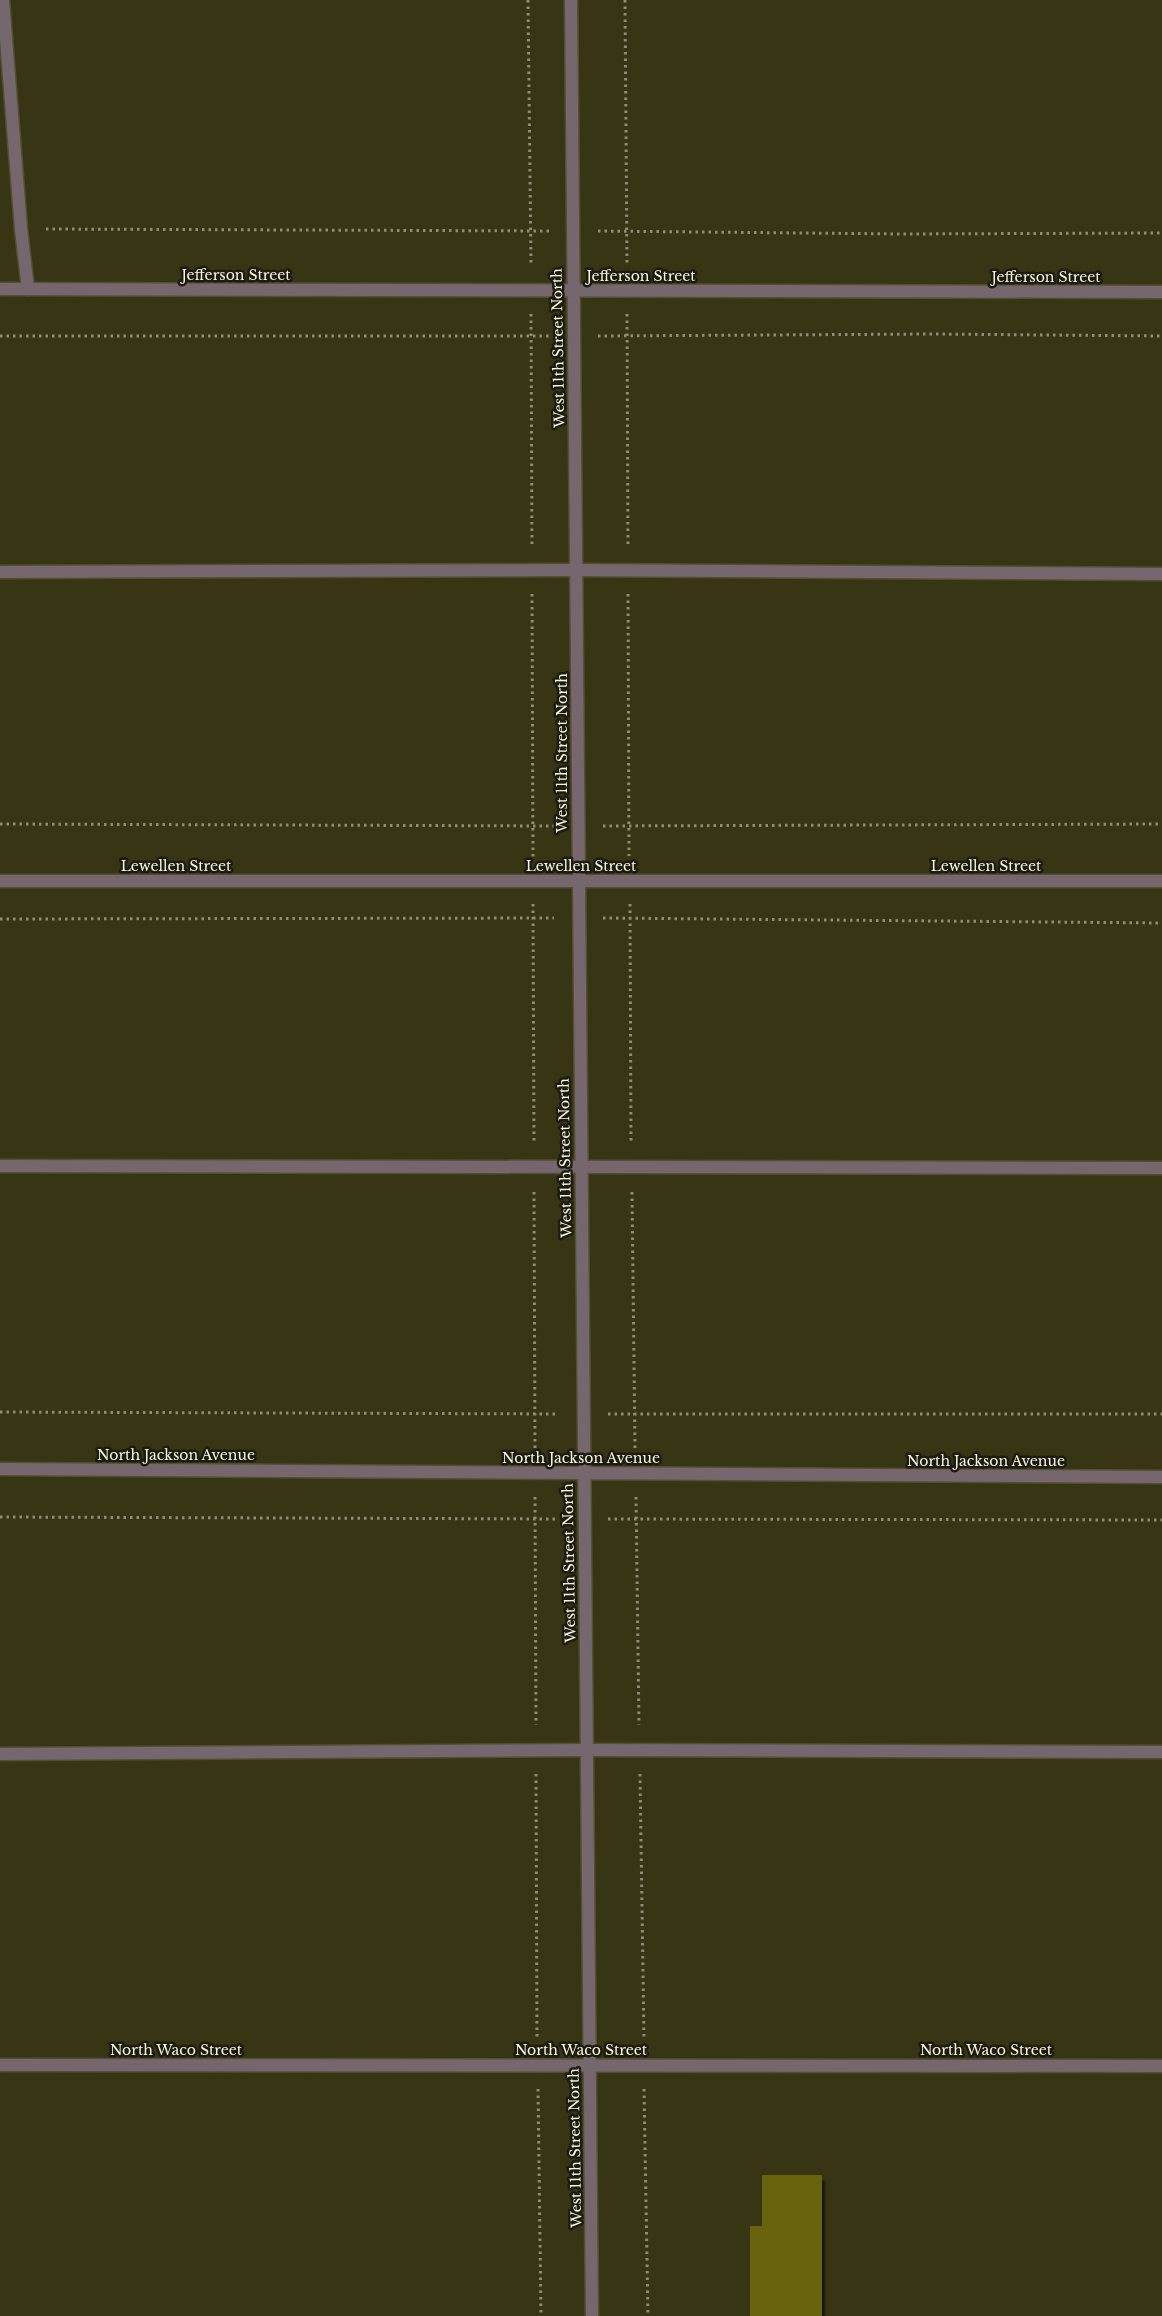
<svg xmlns="http://www.w3.org/2000/svg" width="1162" height="2316" font-family="'Libre Baskerville',serif">
<defs>
<filter id="shadow"><feDropShadow dx="3" dy="5.5" stdDeviation="1" flood-color="#0009"/></filter>
</defs>
<rect width="100%" height="100%" fill="#383515"/>
<!-- building -->
<path fill="#6a630b" filter="url(#shadow)" d="M 762,2175 L 822,2175 L 822,2316 L 750,2316 L 750,2226 L 762,2226 Z"/>
<g fill="none" stroke-linecap="round" stroke-linejoin="round">
<!-- service casing -->
<g stroke="#535032" stroke-width="15">
<path id="service" d="M 3,0 L 21,229 L 28,289
M 0,572 L 575,570 L 1162,574
M 0,1166 L 1162,1168
M 0,1754 L 586,1750 L 1162,1752"/>
</g>
<!-- minor casing -->
<g stroke="#535032" stroke-width="15">
<path id="minor" d="M 571,0 L 592,2316
M 0,289 L 1162,292
M 0,881 L 1162,881
M 0,1469 L 1162,1477"/>
</g>
<!-- tertiary casing -->
<g stroke="#535032" stroke-width="15">
<path id="tertiary" d="M 0,2065 L 1162,2066"/>
</g>
<!-- path -->
<path stroke="#8f8d73" stroke-width="3" stroke-dasharray="2.5 4" stroke-linecap="butt" d="M 528,0 L 531,265
M 625,0 L 627,266
M 46,229 L 549,231
M 598,231 L 903,234 L 1162,233
M 531,314 L 532,545
M 627,314 L 628,546
M 0,336 L 549,336
M 598,336 L 932,334 L 1162,336
M 532,594 L 533,858
M 628,594 L 629,856
M 0,824 L 554,826
M 603,826 L 1162,824
M 533,904 L 534,1143
M 630,904 L 631,1143
M 603,918 L 1162,923
M 0,919 L 554,918
M 534,1192 L 535,1448
M 632,1192 L 635,1448
M 0,1412 L 559,1414
M 608,1414 L 1162,1414
M 535,1497 L 536,1725
M 636,1497 L 639,1725
M 0,1517 L 559,1519
M 608,1519 L 1162,1520
M 536,1774 L 537,2040
M 640,1774 L 644,2040
M 538,2089 L 541,2316
M 644,2089 L 648,2316"/>
<!-- service -->
<use href="#service" stroke="#76676f" stroke-width="12"/>
<!-- minor -->
<use href="#minor" stroke="#76676f" stroke-width="12"/>
<!-- tertiary -->
<use href="#tertiary" stroke="#76676f" stroke-width="12"/>
</g>
<g text-anchor="middle" stroke-width="5" stroke-linejoin="round" paint-order="stroke">
<!-- street labels -->
<g font-size="14" fill="#f7f6e3" stroke="#1d1c0f">
<text x="236" y="280">Jefferson Street</text>
<text x="641" y="281">Jefferson Street</text>
<text x="1046" y="282">Jefferson Street</text>
<text transform="translate(558 348) rotate(-91)" y="5">West 11th Street North</text>
<text transform="translate(562 753) rotate(-90)" y="5">West 11th Street North</text>
<text x="176" y="871">Lewellen Street</text>
<text x="581" y="871">Lewellen Street</text>
<text x="986" y="871">Lewellen Street</text>
<text transform="translate(565 1158) rotate(-91)" y="5">West 11th Street North</text>
<text x="176" y="1460">North Jackson Avenue</text>
<text x="581" y="1463">North Jackson Avenue</text>
<text x="986" y="1466">North Jackson Avenue</text>
<text transform="translate(569 1563) rotate(-91)" y="5">West 11th Street North</text>
<text x="176" y="2055">North Waco Street</text>
<text x="581" y="2055">North Waco Street</text>
<text x="986" y="2055">North Waco Street</text>
<text transform="translate(575 2148) rotate(-91)" y="5">West 11th Street North</text>
</g>
</g>
</svg>
